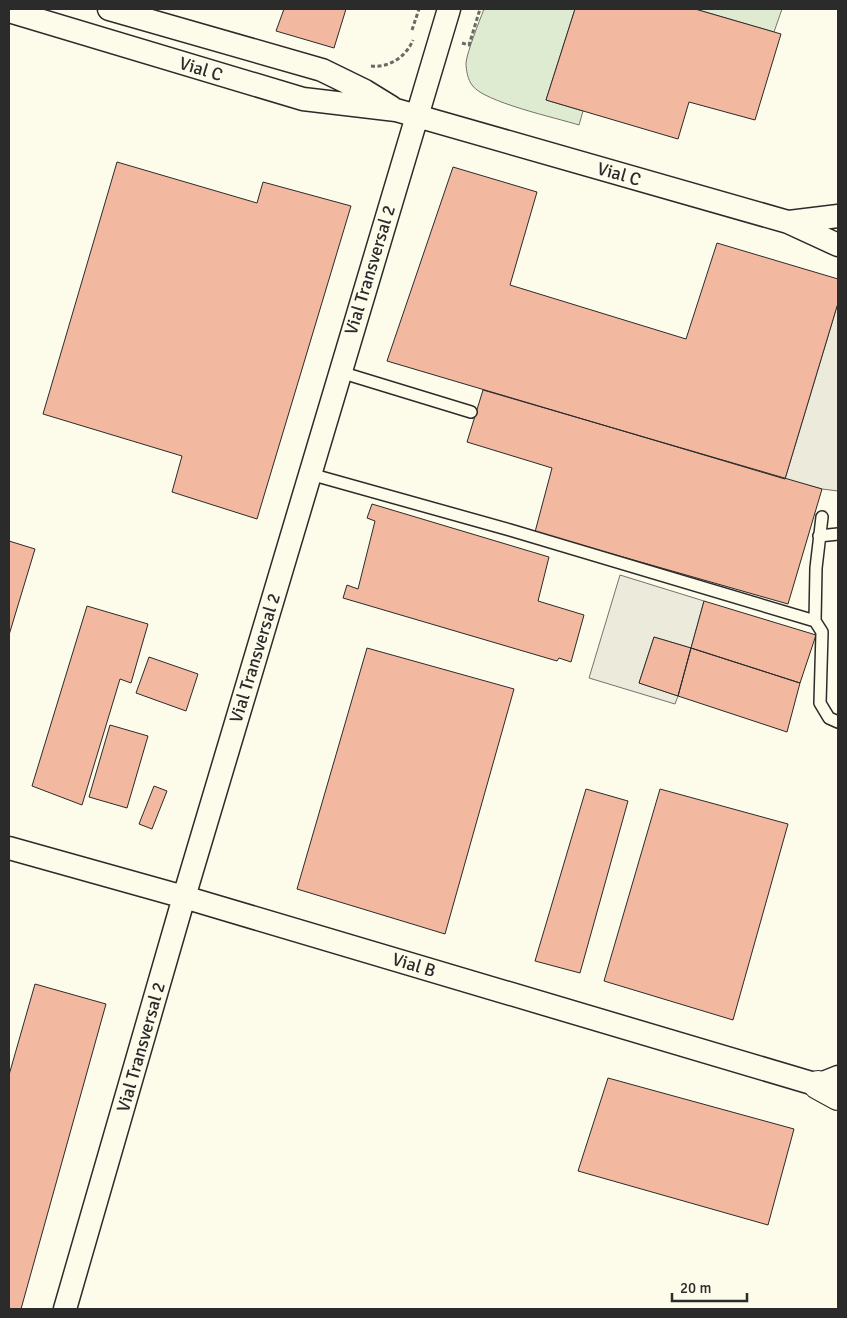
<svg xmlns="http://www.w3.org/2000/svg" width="847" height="1318" font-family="Signika,sans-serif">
<rect width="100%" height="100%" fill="#fdfbea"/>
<!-- green -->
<path fill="#deebd1" stroke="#74746e" d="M 484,9 L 575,9 L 546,100 L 583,111 L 579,125 C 557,118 483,102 472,85 C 468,80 466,70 466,63 C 467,52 479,22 484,9 Z
M 695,9 L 782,9 L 774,32 Z"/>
<!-- parking -->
<path fill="#eceadb" stroke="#74746e" d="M 838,303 L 838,491 L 822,489 L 785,479 Z
M 620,575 L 704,601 L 691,648 L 654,637 L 639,683 L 678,696 L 675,704 L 589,678 Z"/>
<!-- building -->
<path fill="#f2b8a0" stroke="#2b2b2b" d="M 284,9 L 346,9 L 334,48 L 276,31 Z
M 575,9 L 695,9 L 781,34 L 755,120 L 689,102 L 678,139 L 546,100 Z
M 117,162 L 257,203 L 263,182 L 351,206 L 257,519 L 172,492 L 182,456 L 43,414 Z
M 453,167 L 537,192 L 510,285 L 686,339 L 717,243 L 838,279 L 838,303 L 785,479 L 387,361 Z
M 483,390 L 822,489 L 788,604 L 535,532 L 552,468 L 467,442 Z
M 372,504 L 549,557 L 538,601 L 584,615 L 571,662 L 559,658 L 557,661 L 343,598 L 347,585 L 358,589 L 375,521 L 367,518 Z
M 9,541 L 35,549 L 9,635 Z
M 704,601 L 816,635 L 800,683 L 691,648 Z
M 87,606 L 148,624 L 131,683 L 120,679 L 82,805 L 32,786 Z
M 654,637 L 691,648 L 678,696 L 639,683 Z
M 367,648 L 514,689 L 445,934 L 297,889 Z
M 691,648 L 800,683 L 787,732 L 678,696 Z
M 149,657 L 198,674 L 186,711 L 136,693 Z
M 110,725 L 148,736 L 127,808 L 89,797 Z
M 154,786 L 167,791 L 152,829 L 139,824 Z
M 586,789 L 628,801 L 580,973 L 535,961 Z
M 660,789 L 788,824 L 733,1020 L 604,981 Z
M 35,984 L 106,1004 L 21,1309 L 9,1309 L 9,1075 Z
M 608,1078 L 794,1129 L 768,1225 L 578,1171 Z"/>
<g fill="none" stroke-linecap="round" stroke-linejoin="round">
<!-- lane casing -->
<g stroke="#2b2b2b" stroke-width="14">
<path id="lane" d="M 340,372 L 471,412
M 310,474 L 510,530 L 815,621 L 822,632 L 820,703 L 829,718 L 838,722
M 819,536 L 838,534
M 815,621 L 816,568 L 822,517"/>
</g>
<!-- street casing -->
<g stroke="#2b2b2b" stroke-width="25">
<path id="street" d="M 109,9 L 322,70 L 365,91 L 391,107
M 9,11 L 303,99 L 396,110 L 788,222 L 838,245
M 789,222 L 838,216
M 9,848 L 184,897 L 818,1085 L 838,1077
M 65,1309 L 184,897 L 449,9"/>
</g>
<!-- secondary casing -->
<g stroke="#2b2b2b" stroke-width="30">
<path id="secondary" d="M 818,1085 L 838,1096"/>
</g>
<!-- path -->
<path stroke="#6a6964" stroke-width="3" stroke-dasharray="4 2.5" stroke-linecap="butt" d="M 412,30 L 419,9
M 462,43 L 469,45 L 480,9
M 371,66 C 389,68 406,57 413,40"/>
<!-- lane -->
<use href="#lane" stroke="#fdfbea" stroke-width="11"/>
<!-- street -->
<use href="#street" stroke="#fdfbea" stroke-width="22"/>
<!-- secondary -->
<use href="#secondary" stroke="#fdfbea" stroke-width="28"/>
</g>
<g text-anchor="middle" stroke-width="4" stroke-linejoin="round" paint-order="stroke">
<!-- street labels -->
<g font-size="18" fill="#2b2b2b" stroke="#fdfbea">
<text transform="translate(201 69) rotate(17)" y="6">Vial C</text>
<text transform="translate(619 174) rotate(16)" y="6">Vial C</text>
<text transform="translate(370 270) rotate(-73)" y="6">Vial Transversal 2</text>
<text transform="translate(255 658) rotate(-73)" y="6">Vial Transversal 2</text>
<text transform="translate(414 965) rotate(17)" y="6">Vial B</text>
<text transform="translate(141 1047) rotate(-74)" y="6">Vial Transversal 2</text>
</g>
</g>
<!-- border -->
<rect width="847" height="1318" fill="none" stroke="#2b2b2b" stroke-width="20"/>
<!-- scale -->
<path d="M672 1293v8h75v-8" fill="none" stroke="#2b2b2b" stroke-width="2.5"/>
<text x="680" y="1293" font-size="15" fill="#2b2b2b" stroke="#fdfbea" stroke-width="4" paint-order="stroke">20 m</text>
</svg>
